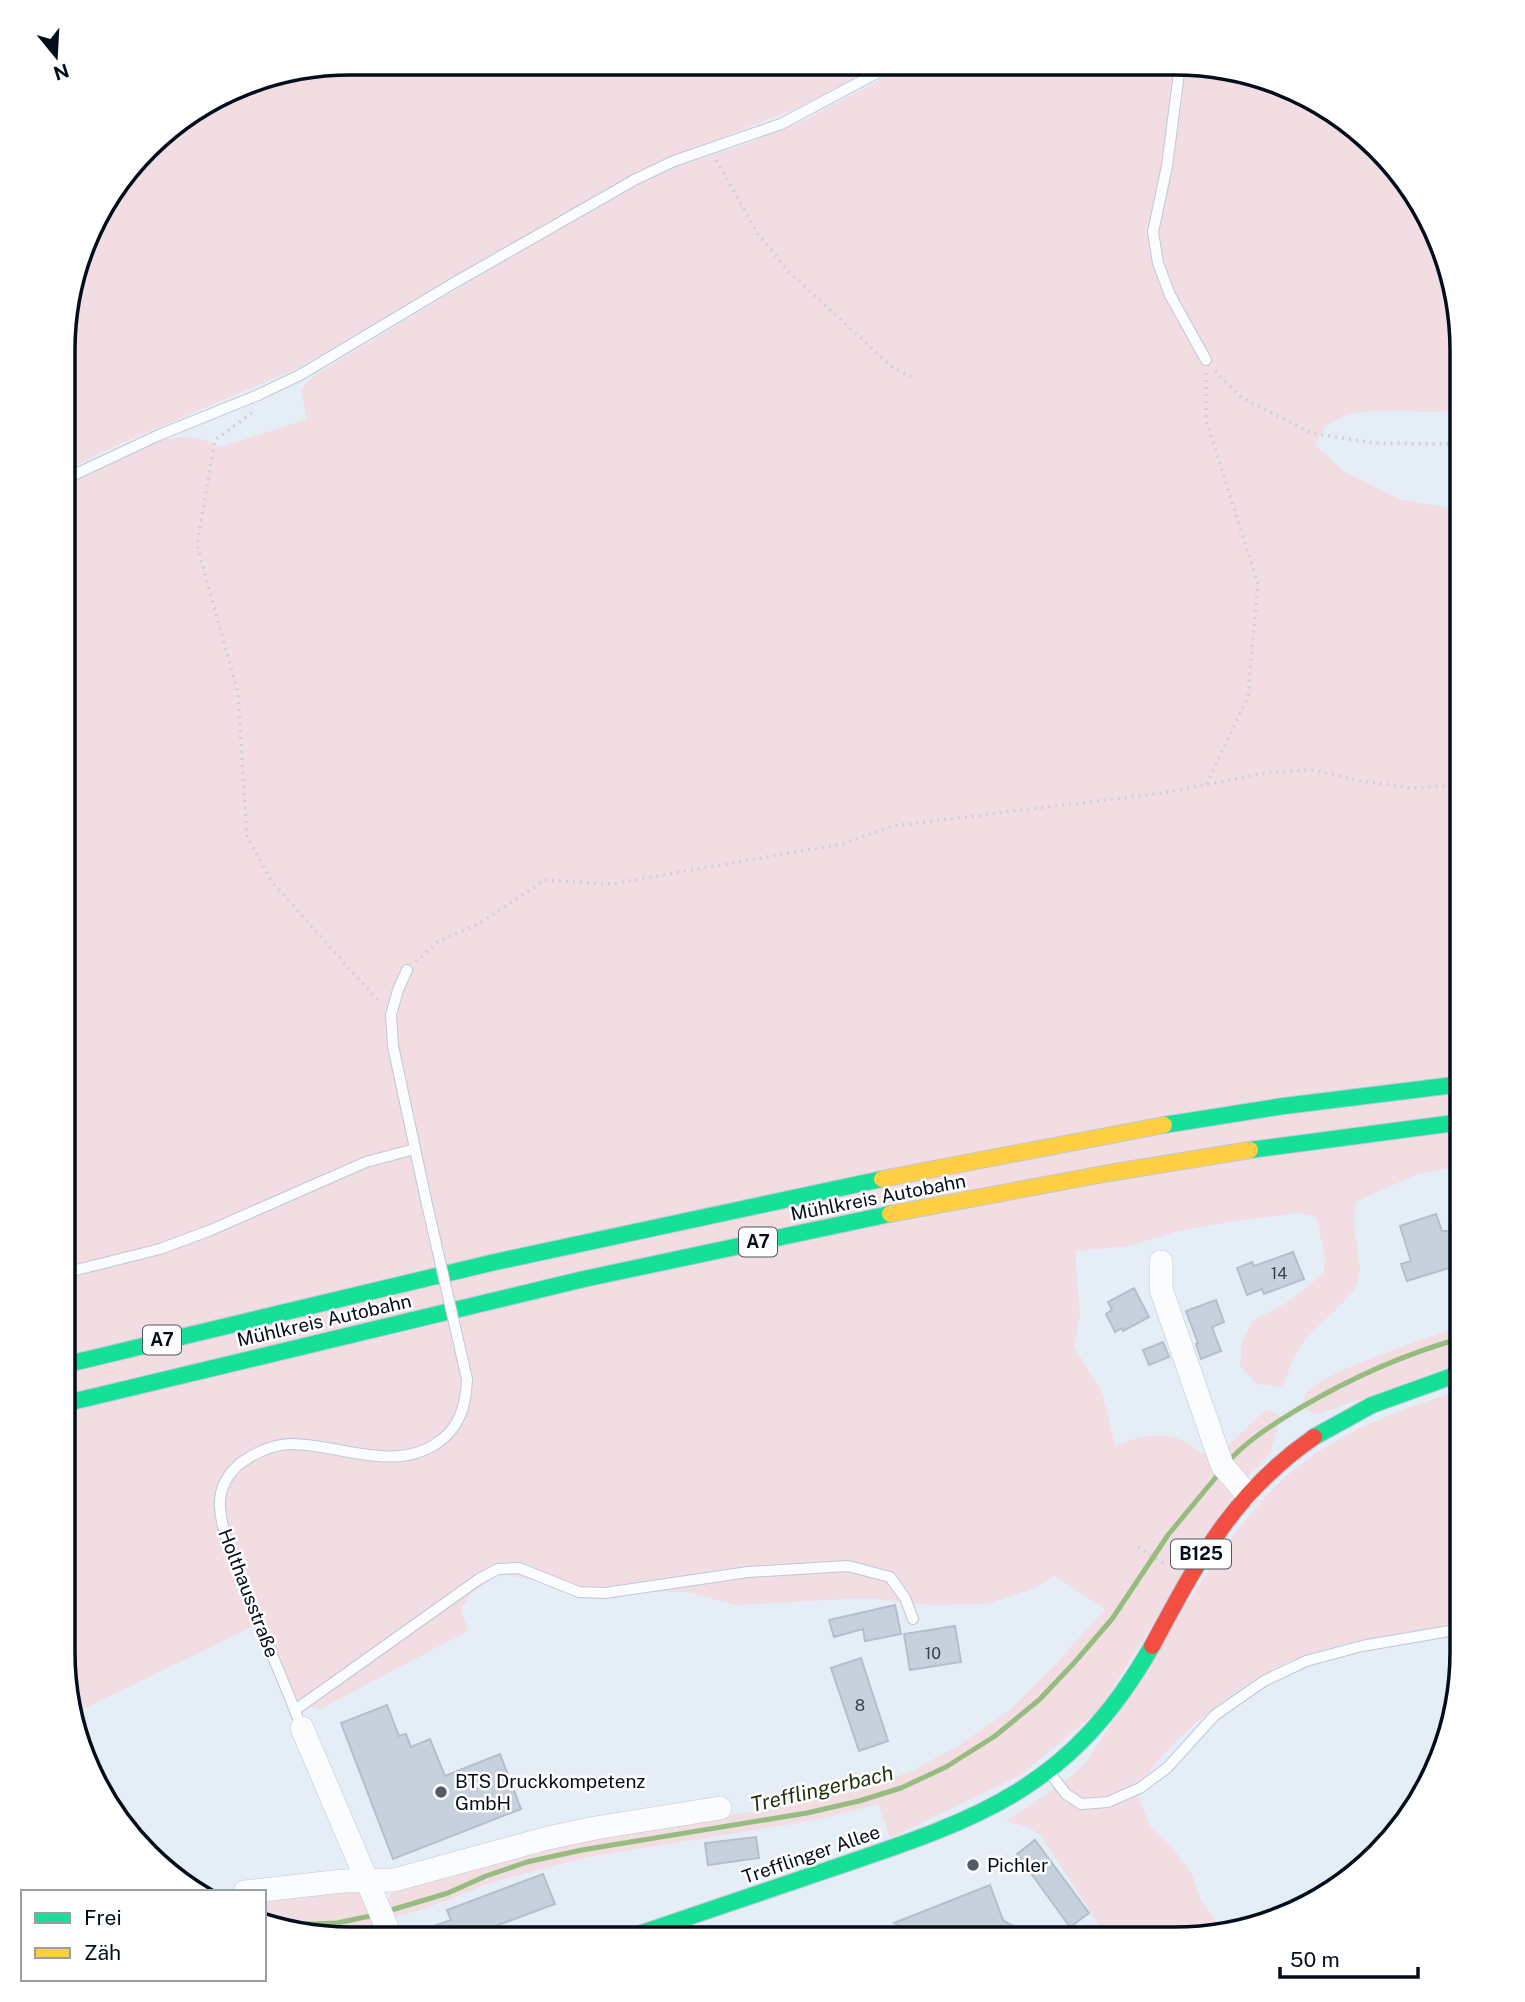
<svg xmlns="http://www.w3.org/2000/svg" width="1525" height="2002" font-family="'Public Sans',sans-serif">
<rect width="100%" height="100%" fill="#e5edf7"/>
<!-- green -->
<path fill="#f2dde3" d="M 350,63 L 879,65 L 797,108 L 649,166 L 472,266 L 298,368 L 115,446 L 65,471 L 66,312 L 101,207 L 161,134 L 257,78 Z
M 908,65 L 1213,66 L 1284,85 L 1349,122 L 1432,223 L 1462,350 L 1462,409 C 1423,418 1359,399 1327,426 C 1322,430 1319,439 1315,445 L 1345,472 L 1401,500 L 1462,510 L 1462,1165 L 1416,1175 L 1357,1201 C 1347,1233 1366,1256 1358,1282 C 1352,1299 1313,1328 1300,1347 C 1292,1358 1288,1374 1283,1387 L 1257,1384 L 1240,1366 L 1242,1343 L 1252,1321 L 1288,1302 L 1324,1273 L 1325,1256 L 1316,1217 L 1300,1213 L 1234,1221 L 1179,1231 L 1129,1246 L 1075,1251 L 1080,1314 L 1074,1347 L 1101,1390 L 1116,1445 C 1137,1438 1161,1430 1183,1441 C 1194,1446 1200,1455 1213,1456 L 1233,1495 L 1099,1710 L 1021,1775 L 890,1838 L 878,1804 L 810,1821 L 588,1857 L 496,1881 L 421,1910 L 393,1917 C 388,1904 385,1898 397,1888 L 605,1833 L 786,1807 L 873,1786 L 912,1771 L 958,1746 L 1010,1710 L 1056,1664 L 1105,1609 L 1055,1576 L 1031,1590 L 986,1604 L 932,1605 L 866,1598 L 736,1605 L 687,1592 L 650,1592 L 606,1598 L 576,1596 L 546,1582 L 499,1574 L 471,1593 L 461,1609 L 468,1631 L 320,1709 L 305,1705 L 294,1695 L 264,1621 L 77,1712 L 63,1652 L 65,486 C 93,471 150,439 180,437 C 195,436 207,441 221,447 L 307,419 L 301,389 L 315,375 L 509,258 L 663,171 L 749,143 L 801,122 Z
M 1448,1331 L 1455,1354 L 1454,1365 L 1317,1415 C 1309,1411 1300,1407 1305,1396 C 1314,1375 1423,1339 1448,1331 Z
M 1461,1391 L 1461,1625 C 1409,1631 1353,1639 1303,1656 C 1252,1673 1181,1729 1149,1772 C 1144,1779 1142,1788 1138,1796 L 1150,1826 L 1172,1847 L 1192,1874 L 1201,1901 L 1221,1928 L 1175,1939 L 1108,1939 L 1041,1836 L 1030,1828 L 1006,1821 L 1068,1779 L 1087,1761 C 1115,1718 1143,1674 1170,1630 C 1212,1565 1256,1490 1324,1448 C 1367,1422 1414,1404 1461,1391 Z
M 1266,1409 L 1281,1416 L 1270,1454 L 1245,1480 L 1224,1450 Z
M 353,1891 L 364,1894 L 384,1937 L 313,1937 L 264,1918 L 264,1898 Z"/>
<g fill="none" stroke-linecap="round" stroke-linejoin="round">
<!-- stream -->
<path stroke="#96bd7f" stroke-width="5" d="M 1227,1463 C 1247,1440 1274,1424 1300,1408 C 1351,1378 1404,1354 1462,1338
M 388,1911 L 448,1893 L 486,1876 L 527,1862 L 582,1850 L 807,1813 L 859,1801 L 901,1788 L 946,1767 L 995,1736 L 1039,1700 L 1074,1663 L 1112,1619 L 1168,1535 L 1221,1471
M 281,1925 L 337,1923 L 375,1915"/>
</g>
<!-- building -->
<path fill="#c7d1dd" stroke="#b5beca" stroke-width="2" d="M 1436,1214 L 1442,1231 L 1462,1231 L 1462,1264 L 1407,1281 L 1401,1264 L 1411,1261 L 1400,1226 Z
M 1293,1252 L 1304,1279 L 1264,1294 L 1262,1289 L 1247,1295 L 1237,1268 L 1252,1262 L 1254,1266 Z
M 1134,1288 L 1149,1317 L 1123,1331 L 1122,1328 L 1115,1332 L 1106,1314 L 1112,1310 L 1108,1302 Z
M 1216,1300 L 1224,1322 L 1212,1327 L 1221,1351 L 1201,1359 L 1196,1344 L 1198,1343 L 1186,1311 Z
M 1163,1342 L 1169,1357 L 1149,1365 L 1143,1350 Z
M 895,1605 L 901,1634 L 865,1641 L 863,1629 L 834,1637 L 829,1620 Z
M 955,1626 L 961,1662 L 910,1670 L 904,1634 Z
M 861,1658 L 888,1741 L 859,1751 L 831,1668 Z
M 387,1705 L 399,1736 L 406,1734 L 411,1747 L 430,1739 L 445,1776 L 500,1754 L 521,1809 L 393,1859 L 341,1723 Z
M 756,1837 L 759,1858 L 708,1865 L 705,1843 Z
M 1035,1840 L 1089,1913 L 1070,1927 L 1017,1854 Z
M 543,1874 L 555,1904 L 466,1937 L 410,1937 L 410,1935 L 451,1920 L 447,1910 Z
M 990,1885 L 1003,1920 L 1035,1939 L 920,1938 L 894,1923 Z"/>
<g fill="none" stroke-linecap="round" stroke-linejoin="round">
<!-- lane casing -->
<g stroke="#bec9d5" stroke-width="12">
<path id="lane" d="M 1180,65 L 1167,166 L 1153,232 L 1158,263 L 1170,295 L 1206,360
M 65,479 L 159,435 L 258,395 L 300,375 L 454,283 L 636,179 L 674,161 L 781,124 L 892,65
M 407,970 L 398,990 L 391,1015 L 393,1046 L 426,1200
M 64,1273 L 160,1249 L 211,1230 L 366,1162 L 415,1149
M 295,1710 L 479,1579 L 498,1569 L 519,1568 L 579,1592 L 605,1593 L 748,1572 L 848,1566 L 890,1577 L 905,1598 L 913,1619
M 297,1716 C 278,1666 255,1618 237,1568 C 230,1548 221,1528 220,1507 C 219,1488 228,1473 242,1462 C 257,1452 273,1444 291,1444 C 339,1444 393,1473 437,1443 C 460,1428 466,1405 467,1379
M 1052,1776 L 1066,1794 L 1081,1804 L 1108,1802 L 1140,1788 L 1167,1768 L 1215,1715 L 1264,1681 L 1306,1661 L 1362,1646 L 1461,1629"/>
</g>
<!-- street casing -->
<g stroke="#bec9d5" stroke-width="24">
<path id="street" d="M 1161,1262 L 1161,1289 L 1222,1465 L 1247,1494
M 302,1728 L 391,1937
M 245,1892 L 343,1881 L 394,1880 L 548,1838 L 595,1828 L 720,1808"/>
</g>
<!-- fast casing -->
<g stroke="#bec9d5" stroke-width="18">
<path id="fast" d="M 1164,1125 L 1284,1106 L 1462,1084
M 1250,1150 L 1462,1122
M 64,1365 L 495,1262 L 882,1179
M 63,1404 L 584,1279 L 890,1214
M 1314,1437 L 1372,1405 L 1461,1373
M 630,1937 C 699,1914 767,1890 836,1867 C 981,1818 1071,1788 1152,1646"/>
</g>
<!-- slow casing -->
<g stroke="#bec9d5" stroke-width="18">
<path id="slow" d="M 882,1179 L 1164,1125
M 890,1214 L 1109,1173 L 1250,1150"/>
</g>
<!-- jam casing -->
<g stroke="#bec9d5" stroke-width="18">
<path id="jam" d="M 1152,1646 C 1198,1561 1232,1494 1314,1437"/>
</g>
<!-- path -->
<path stroke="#cfd2d5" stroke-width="3.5" stroke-dasharray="2 5" stroke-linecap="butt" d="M 716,160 L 758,234 L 788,271 L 892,367 L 915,379
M 1215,371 L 1242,398 L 1311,433 L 1373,443 L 1462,444
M 1206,373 L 1206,420 L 1258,584 L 1248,697 L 1206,785
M 252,413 L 215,440 L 197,545 L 238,693 L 247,837 L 273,883 L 381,1004
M 416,962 L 437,942 L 480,923 L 545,880 L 611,884 L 842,844 L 893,826 L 1163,793 L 1270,772 L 1314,770 L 1360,781 L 1411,788 L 1462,785
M 1138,1547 L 1166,1565"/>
<!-- lane -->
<use href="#lane" stroke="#fbfcfe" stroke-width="10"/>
<!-- street -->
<use href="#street" stroke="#fbfcfe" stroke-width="23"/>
<!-- fast -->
<use href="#fast" stroke="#16e098" stroke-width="16"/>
<!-- slow -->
<use href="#slow" stroke="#ffcf43" stroke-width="16"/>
<!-- jam -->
<use href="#jam" stroke="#f24e42" stroke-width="16"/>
<!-- lane-bridge casing -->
<g stroke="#bec9d5" stroke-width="12" stroke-linecap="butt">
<path id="lane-bridge" d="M 426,1200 L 467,1379"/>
</g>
<!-- lane-bridge -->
<use href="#lane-bridge" stroke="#fbfcfe" stroke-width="10"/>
</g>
<!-- markers -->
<g fill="#525c69" stroke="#fff" stroke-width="2.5">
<circle cx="441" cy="1792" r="7"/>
<circle cx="973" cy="1865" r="7"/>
</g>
<g text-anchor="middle" stroke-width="5" stroke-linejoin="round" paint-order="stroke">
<!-- number labels -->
<g font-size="16" fill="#343f4c">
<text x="1279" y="1279">14</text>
<text x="933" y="1659">10</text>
<text x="860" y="1711">8</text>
</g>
<!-- shield labels -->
<g fill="#fff" stroke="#4f5660" stroke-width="2">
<rect x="739" y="1227.5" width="38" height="29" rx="5"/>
<rect x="143" y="1325.5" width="38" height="29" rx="5"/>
<rect x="1171" y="1539.5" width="60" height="29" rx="5"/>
</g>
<g font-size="18" font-weight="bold" fill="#030e1c">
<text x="758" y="1248">A7</text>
<text x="162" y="1346">A7</text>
<text x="1201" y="1560">B125</text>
</g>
<!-- street labels -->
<g font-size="19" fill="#030e1c" stroke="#fff">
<text transform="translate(878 1197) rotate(-11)" y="7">Mühlkreis Autobahn</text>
<text transform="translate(324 1320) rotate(-13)" y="7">Mühlkreis Autobahn</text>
<text transform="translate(249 1593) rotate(69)" y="7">Holthausstraße</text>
<text transform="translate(811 1854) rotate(-19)" y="7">Trefflinger Allee</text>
</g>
<!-- poi labels -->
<g font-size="19" fill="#030e1c" stroke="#fff" text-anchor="start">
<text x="455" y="1788">BTS Druckkompetenz<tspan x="455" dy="22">GmbH</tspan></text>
<text x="987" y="1872">Pichler</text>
</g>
<!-- water labels -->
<g font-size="21" font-style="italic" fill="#1d310b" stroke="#fff">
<text transform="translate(822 1789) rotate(-13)" y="7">Trefflingerbach</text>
</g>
</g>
<!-- crop -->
<path d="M0 0H1525V2002H0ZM350 75H1175A275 275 0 0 1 1450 350V1652A275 275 0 0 1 1175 1927H350A275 275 0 0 1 75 1652V350A275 275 0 0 1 350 75Z" fill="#fff" fill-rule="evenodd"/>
<path fill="none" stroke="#030e1c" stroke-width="3.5" d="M350 75H1175A275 275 0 0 1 1450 350V1652A275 275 0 0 1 1175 1927H350A275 275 0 0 1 75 1652V350A275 275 0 0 1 350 75Z"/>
<!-- legend -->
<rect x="21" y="1890" width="245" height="91" fill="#ffffff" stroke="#9a9fa4" stroke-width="2"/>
<rect x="35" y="1913" width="35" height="10" fill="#16e098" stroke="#9a9fa4" stroke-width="2"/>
<text x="84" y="1925" font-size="21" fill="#030e1c">Frei</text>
<rect x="35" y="1948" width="35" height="10" fill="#ffcf43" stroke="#9a9fa4" stroke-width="2"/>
<text x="84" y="1960" font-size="21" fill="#030e1c">Zäh</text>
<!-- north arrow -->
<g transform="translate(56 56) rotate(162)" stroke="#ffffff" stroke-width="5" paint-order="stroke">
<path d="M0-5L12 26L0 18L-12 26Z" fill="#030e1c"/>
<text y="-10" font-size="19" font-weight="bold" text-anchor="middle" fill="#030e1c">N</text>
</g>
<!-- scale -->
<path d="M1280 1967v10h138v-10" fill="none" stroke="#030e1c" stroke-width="3.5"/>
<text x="1290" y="1967" font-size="21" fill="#030e1c" stroke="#ffffff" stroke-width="5" paint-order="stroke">50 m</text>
</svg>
